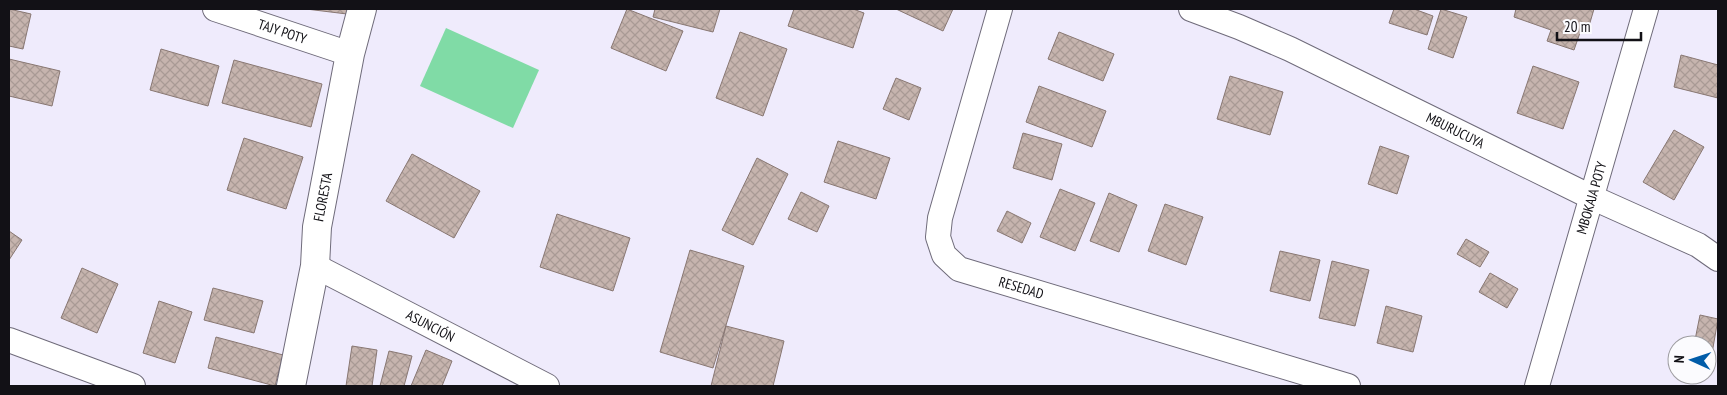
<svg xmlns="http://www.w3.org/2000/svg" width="1727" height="395" font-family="'PT Sans Narrow',sans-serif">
<defs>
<pattern id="building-cross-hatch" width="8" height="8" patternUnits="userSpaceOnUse" patternTransform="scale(1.25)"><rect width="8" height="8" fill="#c6b4ae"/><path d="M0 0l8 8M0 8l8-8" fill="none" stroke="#a99a95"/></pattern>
</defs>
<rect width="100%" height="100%" fill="#efebfc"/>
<!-- grass -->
<path fill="#80dba6" d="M 446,28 L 539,70 L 513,128 L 420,86 Z"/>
<!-- building -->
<path fill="url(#building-cross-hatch)" stroke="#887772" d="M 9,9 L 31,14 L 23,49 L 9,46 Z
M 306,9 L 348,9 L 347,14 Z
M 627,9 L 683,31 L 666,71 L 611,48 Z
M 655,9 L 720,9 L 713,32 L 653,17 Z
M 794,9 L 853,9 L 864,13 L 853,48 L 788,26 Z
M 896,9 L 953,9 L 943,31 Z
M 1394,9 L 1414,9 L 1433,16 L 1427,35 L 1389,23 Z
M 1441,9 L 1467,17 L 1453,58 L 1428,49 Z
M 1516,9 L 1594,9 L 1589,26 L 1583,24 L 1574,50 L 1547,41 L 1551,30 L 1514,17 Z
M 740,32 L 787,49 L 763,116 L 716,98 Z
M 1059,32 L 1114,54 L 1103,81 L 1048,59 Z
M 161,49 L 219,66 L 208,106 L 150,90 Z
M 1681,55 L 1718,65 L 1718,98 L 1674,87 Z
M 9,59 L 60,71 L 52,106 L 9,96 Z
M 234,60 L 322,84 L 311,127 L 222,103 Z
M 1533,66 L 1579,82 L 1563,129 L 1517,113 Z
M 1230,76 L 1283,92 L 1270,135 L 1217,119 Z
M 896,78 L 921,88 L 909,120 L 883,109 Z
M 1039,86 L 1106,111 L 1092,147 L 1026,122 Z
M 1674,130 L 1704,147 L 1674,200 L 1643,182 Z
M 1023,133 L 1062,144 L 1052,180 L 1013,168 Z
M 244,138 L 303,157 L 286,209 L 227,190 Z
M 838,141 L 890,158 L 876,199 L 824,182 Z
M 1380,146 L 1409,156 L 1397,194 L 1368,184 Z
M 412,154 L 480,191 L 454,238 L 386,201 Z
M 757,158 L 788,174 L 753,245 L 722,230 Z
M 1060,189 L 1095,203 L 1075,251 L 1040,237 Z
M 801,192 L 829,206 L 817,232 L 788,219 Z
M 1109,193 L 1137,205 L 1119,252 L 1090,241 Z
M 1165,204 L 1203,217 L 1186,265 L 1148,251 Z
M 1007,211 L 1031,223 L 1022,243 L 997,231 Z
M 557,214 L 630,238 L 613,291 L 540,267 Z
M 9,231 L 22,240 L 9,260 Z
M 1466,239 L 1489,252 L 1480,267 L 1457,254 Z
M 690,250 L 744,266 L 713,368 L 660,352 Z
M 1280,251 L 1320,260 L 1310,301 L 1270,291 Z
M 1332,261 L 1369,270 L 1355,326 L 1319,318 Z
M 82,268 L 118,284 L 97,333 L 61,318 Z
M 1490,273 L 1518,289 L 1507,308 L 1479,292 Z
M 213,288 L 263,301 L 254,333 L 204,320 Z
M 159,301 L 192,312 L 175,363 L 143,353 Z
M 1386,306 L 1422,316 L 1413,352 L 1377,343 Z
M 1700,315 L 1718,319 L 1711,359 L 1707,358 L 1707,345 L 1694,345 Z
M 726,326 L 784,341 L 773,386 L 711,386 Z
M 216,337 L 283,355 L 275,386 L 208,368 Z
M 352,346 L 377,350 L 372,386 L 346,386 Z
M 426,350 L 452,361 L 442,386 L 411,386 Z
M 389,351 L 412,356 L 404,386 L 380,386 Z"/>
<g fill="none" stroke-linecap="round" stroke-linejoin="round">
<!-- street casing -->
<g stroke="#6f6b7a" stroke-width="26">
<g id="street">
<path id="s1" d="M 215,9 L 350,54"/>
<path id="s2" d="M 1000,9 L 940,218 L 938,237 L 944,255 L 959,269 L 1348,386"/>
<path id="s3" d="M 1191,9 L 1239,27 L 1290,49 L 1591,197 L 1698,245 L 1718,259"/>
<path id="s4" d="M 315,266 L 547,386"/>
<path d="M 9,340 L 133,386"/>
<path id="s5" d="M 1537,386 L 1646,9"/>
</g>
</g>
<!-- secondary casing -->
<g stroke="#6f6b7a" stroke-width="30">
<g id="secondary">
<path id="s6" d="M 291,386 L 315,266 L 317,227 L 350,54 L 362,9"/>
</g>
</g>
<!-- street -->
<use href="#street" stroke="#fff" stroke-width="24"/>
<!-- secondary -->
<use href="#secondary" stroke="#fff" stroke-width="28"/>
</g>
<g text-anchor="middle" stroke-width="4" stroke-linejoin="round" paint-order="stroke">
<!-- street labels -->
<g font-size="14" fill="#121116" stroke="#fbfbfe">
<text dy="5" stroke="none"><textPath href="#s1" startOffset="71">TAJY POTY</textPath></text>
<text dy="5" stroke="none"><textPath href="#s3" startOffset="291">MBURUCUYA</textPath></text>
<text dy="5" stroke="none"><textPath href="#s6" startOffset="192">FLORESTA</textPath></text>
<text dy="5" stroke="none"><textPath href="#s5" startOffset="196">MBOKAJA POTY</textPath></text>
<text dy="5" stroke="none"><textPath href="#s2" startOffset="341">RESEDAD</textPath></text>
<text dy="5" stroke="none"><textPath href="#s4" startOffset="130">ASUNCIÓN</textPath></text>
</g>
</g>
<!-- border -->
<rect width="1727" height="395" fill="none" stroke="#121116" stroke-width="20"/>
<!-- north arrow -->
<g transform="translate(1692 360) rotate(273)"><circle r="24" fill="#fbfbfe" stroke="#9e9da1"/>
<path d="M0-4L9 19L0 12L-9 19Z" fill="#005ca9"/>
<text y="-8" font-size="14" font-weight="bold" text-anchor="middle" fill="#121116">N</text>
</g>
<!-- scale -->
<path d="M1557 32v8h84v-8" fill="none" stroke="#121116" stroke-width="2.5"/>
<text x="1564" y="32" font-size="15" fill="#121116" stroke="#fbfbfe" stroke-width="4" paint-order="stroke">20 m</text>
</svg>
